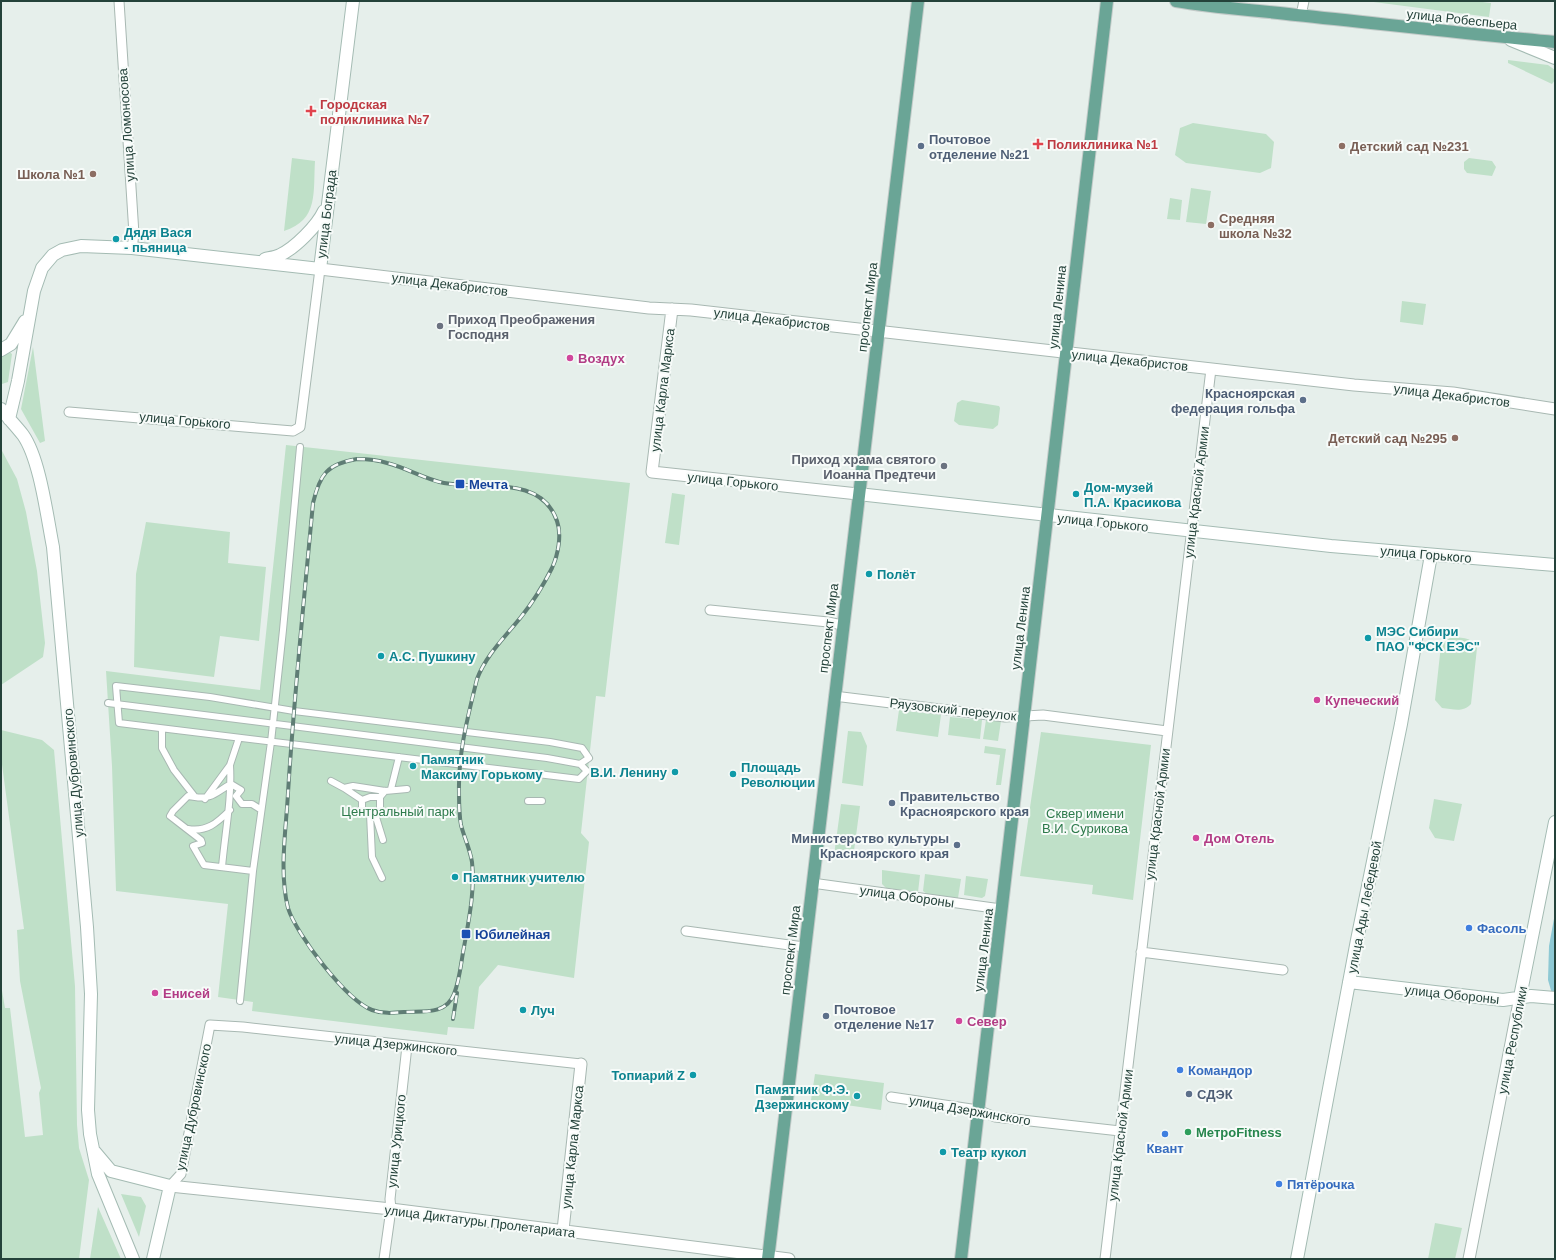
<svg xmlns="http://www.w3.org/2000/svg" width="1556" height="1260" font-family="Helvetica,sans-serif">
<rect width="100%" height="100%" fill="#e6efeb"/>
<!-- green -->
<path fill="#bfe0c8" d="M 1366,1 L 1474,1 L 1491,3 L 1489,17 Z
M 1508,60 L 1548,65 L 1555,70 L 1555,80 L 1552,84 L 1508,63 Z
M 1193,123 L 1266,134 L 1274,142 L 1271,168 L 1260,173 L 1186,163 L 1175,155 L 1180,128 Z
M 292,158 L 315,161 C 313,192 319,220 284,231 Z
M 1469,158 L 1492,161 L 1496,167 L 1492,176 L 1467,173 L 1464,169 L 1464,162 Z
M 1191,188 L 1211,191 L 1206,224 L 1186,222 Z
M 1170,198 L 1182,200 L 1180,220 L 1167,219 Z
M 1402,301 L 1426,304 L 1423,325 L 1400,322 Z
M 33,347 L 45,441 L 40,443 L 21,409 Z
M 8,351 L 12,354 L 8,382 L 2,384 L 1,354 Z
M 962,400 L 999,406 L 1000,408 L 998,425 L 993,429 L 959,425 L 954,421 L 957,403 Z
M 286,445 L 630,483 L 605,697 L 596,696 L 581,833 L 589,842 L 574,978 L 498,965 L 479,987 L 474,1029 L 448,1027 L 447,1035 L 252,1011 L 253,1002 L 218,997 L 228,904 L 116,891 L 112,766 L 106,671 L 260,690 Z
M 1,449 L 17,479 L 26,512 L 37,571 L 45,643 L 43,657 L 1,685 Z
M 672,493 L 685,495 L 679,545 L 665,543 Z
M 146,522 L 230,532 L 228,563 L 266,567 L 259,641 L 220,636 L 214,677 L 134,667 L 136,574 Z
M 1451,637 C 1462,638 1473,637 1477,648 L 1471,704 C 1463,713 1453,709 1442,708 L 1435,700 L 1441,645 Z
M 899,710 L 941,715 L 938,737 L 896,731 Z
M 950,717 L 982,720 L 980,739 L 948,735 Z
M 986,720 L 1001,721 L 998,741 L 983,739 Z
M 1,730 L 42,740 L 54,750 L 75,986 L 77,1125 L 79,1148 L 89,1180 L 79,1259 L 1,1259 L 1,985 L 5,1008 L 10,1008 L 25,1137 L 43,1135 L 39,1093 L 41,1088 L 20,981 L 17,930 L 24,929 L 1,757 Z
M 848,731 L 861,732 L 867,746 L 863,786 L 842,783 Z
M 1041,732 L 1151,745 L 1133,900 L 1092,894 L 1093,885 L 1020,876 Z
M 985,746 L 1006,749 L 1001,785 L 996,785 L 1000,755 L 984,753 Z
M 1434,799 L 1462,804 L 1454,841 L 1435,838 L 1429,828 Z
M 841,804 L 860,806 L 853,858 L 834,855 Z
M 882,870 L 920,875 L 918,892 L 886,888 L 882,884 Z
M 925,874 L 961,879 L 958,898 L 927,894 L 923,891 Z
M 966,876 L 988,879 L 985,896 L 982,898 L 964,895 Z
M 815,1074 L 884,1083 L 881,1110 L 811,1100 Z
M 121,1194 L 141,1197 L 146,1206 L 139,1237 Z
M 98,1207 L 121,1259 L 90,1259 Z
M 1435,1223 L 1462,1228 L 1455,1259 L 1428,1259 Z"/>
<!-- water -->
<path fill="#8ec9d4" d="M 1555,913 L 1555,1004 L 1548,980 L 1549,946 Z"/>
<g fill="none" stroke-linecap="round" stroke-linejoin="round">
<!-- pedestrian casing -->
<g stroke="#a8b8b2" stroke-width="8">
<path id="pedestrian" d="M 116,686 L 210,697 L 294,711 L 550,742 L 582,748 L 589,758 L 580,764 L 587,771 L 579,779 L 119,723 Z
M 108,703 L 547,758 L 580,764
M 162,729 L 162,748 L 174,770 L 195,797 C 212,800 217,791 231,784 L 241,790 L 236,796 L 242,804 L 252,804 L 260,809
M 331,781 L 344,788 L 353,786 L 385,791 L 407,789
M 344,788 L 362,800
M 391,789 L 399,757
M 195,797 L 188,796 L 173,811 L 170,816 L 201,840 L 202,843 L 193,846 L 204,865 L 253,871
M 205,799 L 230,765 L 239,738
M 528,801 L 542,801
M 373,814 L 377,814 L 380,808 L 380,797
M 375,814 L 383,840
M 188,829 C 207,832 217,823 230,810
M 222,867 C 225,833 232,799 230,765
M 382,878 L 372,857 L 370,814 L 362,810 L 362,800 L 370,797 L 380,797 L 385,791
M 240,1001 L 253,871 L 271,742 L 283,630 L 300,447"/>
</g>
<!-- minor casing -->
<g stroke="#a8b8b2" stroke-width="11">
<path id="minor" d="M 119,1 L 134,234 L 132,248
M 1301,15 L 1304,1
M 69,412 L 293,431 L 300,427 L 320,269
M 710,610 L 828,622 L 842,625
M 834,696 L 1005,717 L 1043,715 L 1167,731
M 812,883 L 1001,909
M 686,931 L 804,947
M 1141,952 L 1283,970
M 891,1097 L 978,1110 L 995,1117 L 1120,1131
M 170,1186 L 181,1174 L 210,1025 L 243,1027 L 581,1064
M 384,1259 L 391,1209 L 390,1199 L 407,1046
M 1105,1259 L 1211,369"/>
</g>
<!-- tertiary casing -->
<g stroke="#a8b8b2" stroke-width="13">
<path id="tertiary" d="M 320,269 L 649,308 L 691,310 L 1354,385 L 1453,393 L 1555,409
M 672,309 L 652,472 L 858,494
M 170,1186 L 391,1209 L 789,1259
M 563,1230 L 581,1064
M 1469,1259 L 1520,997"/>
</g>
<!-- secondary casing -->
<g stroke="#a4bbb3" stroke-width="14">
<path id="secondary" d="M 1511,40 L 1555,58
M 265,259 C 269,258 276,257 280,255 C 295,248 317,226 324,211
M 1,350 L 11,344 L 25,321
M 1,409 C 8,418 16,426 23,435 C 40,459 47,517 53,547 L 87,927 L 91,994 L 88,1110 L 90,1134 L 98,1174 L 133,1259
M 9,419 L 18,381 L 34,291 L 42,268 L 53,255 L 62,250 L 81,246 L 132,248 L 320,269 L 353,1
M 858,494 L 1331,546 L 1555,565
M 1349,982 L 1503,1000 L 1531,996 L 1555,998
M 1520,997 L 1555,822
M 95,1152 L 111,1171 L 170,1186 L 153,1259
M 1297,1259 L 1357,940 L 1401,724 L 1431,555"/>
</g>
<!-- primary casing -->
<g stroke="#c2cac8" stroke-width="14">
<path id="primary" d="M 1176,1 C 1216,8 1256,10 1296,15 C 1383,24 1469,34 1555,42
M 768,1259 L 918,1
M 961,1259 L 1107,1"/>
</g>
<!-- pedestrian -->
<use href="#pedestrian" stroke="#fff" stroke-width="6"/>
<!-- minor -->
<use href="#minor" stroke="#fff" stroke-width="9"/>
<!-- tertiary -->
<use href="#tertiary" stroke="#fff" stroke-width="11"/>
<!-- secondary -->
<use href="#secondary" stroke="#fff" stroke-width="12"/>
<!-- primary -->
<use href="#primary" stroke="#6aa596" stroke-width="12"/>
<!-- rail casing -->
<g stroke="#5f7d75" stroke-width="4">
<path id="rail" d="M 357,459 C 367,459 378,460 387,463 C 407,468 424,479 444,483 C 482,490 541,474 557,521 C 562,535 558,555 552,568 C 543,586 533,602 521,617 C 505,637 486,655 477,679 C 468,716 458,753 459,792 C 459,803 459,814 461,825 C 464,837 470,849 472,862 C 475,891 469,919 464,947 C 461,962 460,979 454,994 C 446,1015 423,1011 405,1012 C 393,1013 383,1014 372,1010 C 346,1000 296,934 288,908 C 279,872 286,830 288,793 C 294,696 304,600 313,503 C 320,474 327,464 357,459 Z
M 453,1019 L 457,993"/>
</g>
<!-- rail -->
<use href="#rail" stroke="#f7fbf9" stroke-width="2.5" stroke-dasharray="8" stroke-linecap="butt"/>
</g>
<!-- markers -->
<g fill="#e0444e" stroke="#f7fbf9" stroke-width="1.5">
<path d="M309 105h4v4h4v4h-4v4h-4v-4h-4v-4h4z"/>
<path d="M1036 138h4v4h4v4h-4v4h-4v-4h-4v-4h4z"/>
</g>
<g fill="#5c6f8a" stroke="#f7fbf9" stroke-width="1.5">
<circle cx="921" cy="146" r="4"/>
<circle cx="1303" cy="400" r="4"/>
<circle cx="892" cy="803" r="4"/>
<circle cx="957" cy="845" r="4"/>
<circle cx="826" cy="1016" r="4"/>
<circle cx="1189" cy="1094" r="4"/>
</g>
<g fill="#8d6e63" stroke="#f7fbf9" stroke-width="1.5">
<circle cx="1342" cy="146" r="4"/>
<circle cx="93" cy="174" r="4"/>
<circle cx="1211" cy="225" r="4"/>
<circle cx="1455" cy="438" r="4"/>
</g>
<g fill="#0f9aa8" stroke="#f7fbf9" stroke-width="1.5">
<circle cx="116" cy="239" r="4"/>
<circle cx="1076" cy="494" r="4"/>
<circle cx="869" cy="574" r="4"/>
<circle cx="1368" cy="638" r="4"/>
<circle cx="381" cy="656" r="4"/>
<circle cx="413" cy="766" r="4"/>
<circle cx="675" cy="772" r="4"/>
<circle cx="733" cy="774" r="4"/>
<circle cx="455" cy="877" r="4"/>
<circle cx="523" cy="1010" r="4"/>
<circle cx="693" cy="1075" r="4"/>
<circle cx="857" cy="1096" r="4"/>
<circle cx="943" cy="1152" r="4"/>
</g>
<g fill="#6b7280" stroke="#f7fbf9" stroke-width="1.5">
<circle cx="440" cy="326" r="4"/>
<circle cx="944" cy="466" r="4"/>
</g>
<g fill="#d1479c" stroke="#f7fbf9" stroke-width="1.5">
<circle cx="570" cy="358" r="4"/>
<circle cx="1317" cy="700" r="4"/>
<circle cx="1196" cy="838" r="4"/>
<circle cx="155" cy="993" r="4"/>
<circle cx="959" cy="1021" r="4"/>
</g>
<g fill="#1a4fb4" stroke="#f7fbf9" stroke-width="1.5">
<rect x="455" y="479" width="10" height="10" rx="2"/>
<rect x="461" y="929" width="10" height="10" rx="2"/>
</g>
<g fill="#3f7fe0" stroke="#f7fbf9" stroke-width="1.5">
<circle cx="1469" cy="928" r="4"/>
<circle cx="1180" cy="1070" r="4"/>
<circle cx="1165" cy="1134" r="4"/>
<circle cx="1279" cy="1184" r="4"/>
</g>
<circle fill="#2e9e5b" stroke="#f7fbf9" stroke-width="1.5" cx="1188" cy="1132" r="4"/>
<g text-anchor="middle" stroke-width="4" stroke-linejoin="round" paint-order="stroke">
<!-- street labels -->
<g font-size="13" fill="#24423a" stroke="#f7fbf9">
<text transform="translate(1462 19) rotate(6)" y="5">улица Робеспьера</text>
<text transform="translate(126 125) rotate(-94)" y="5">улица Ломоносова</text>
<text transform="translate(326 214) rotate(-83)" y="5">улица Бограда</text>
<text transform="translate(450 284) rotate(7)" y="5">улица Декабристов</text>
<text transform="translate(867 307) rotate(-83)" y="5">проспект Мира</text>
<text transform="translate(1057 307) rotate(-84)" y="5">улица Ленина</text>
<text transform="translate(772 319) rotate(7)" y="5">улица Декабристов</text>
<text transform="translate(1130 360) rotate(6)" y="5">улица Декабристов</text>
<text transform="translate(662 390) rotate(-83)" y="5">улица Карла Маркса</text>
<text transform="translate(1452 395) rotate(7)" y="5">улица Декабристов</text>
<text transform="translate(185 420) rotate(5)" y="5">улица Горького</text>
<text transform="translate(733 481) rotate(6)" y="5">улица Горького</text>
<text transform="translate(1196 492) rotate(-83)" y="5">улица Красной Армии</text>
<text transform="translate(1103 522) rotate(6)" y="5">улица Горького</text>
<text transform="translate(1426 554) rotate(5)" y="5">улица Горького</text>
<text transform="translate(828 628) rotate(-83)" y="5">проспект Мира</text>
<text transform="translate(1020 628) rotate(-83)" y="5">улица Ленина</text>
<text transform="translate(953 709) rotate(6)" y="5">Ряузовский переулок</text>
<text transform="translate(73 773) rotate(-95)" y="5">улица Дубровинского</text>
<text transform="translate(1157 814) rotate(-83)" y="5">улица Красной Армии</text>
<text transform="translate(907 896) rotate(8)" y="5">улица Обороны</text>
<text transform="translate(1364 907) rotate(-79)" y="5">улица Ады Лебедевой</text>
<text transform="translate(790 950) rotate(-83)" y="5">проспект Мира</text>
<text transform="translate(983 950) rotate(-83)" y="5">улица Ленина</text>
<text transform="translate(1452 994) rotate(6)" y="5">улица Обороны</text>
<text transform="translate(1512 1040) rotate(-79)" y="5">улица Республики</text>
<text transform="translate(396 1044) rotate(6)" y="5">улица Дзержинского</text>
<text transform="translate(193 1107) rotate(-78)" y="5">улица Дубровинского</text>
<text transform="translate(970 1110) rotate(10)" y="5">улица Дзержинского</text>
<text transform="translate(1120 1135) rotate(-83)" y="5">улица Красной Армии</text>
<text transform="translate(396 1141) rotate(-84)" y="5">улица Урицкого</text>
<text transform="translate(572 1147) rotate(-84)" y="5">улица Карла Маркса</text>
<text transform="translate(480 1221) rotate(7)" y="5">улица Диктатуры Пролетариата</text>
</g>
<!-- health labels -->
<g font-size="13" font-weight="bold" fill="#be3a42" stroke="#f7fbf9" text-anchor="start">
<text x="320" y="109">Городская<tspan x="320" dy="15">поликлиника №7</tspan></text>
<text x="1047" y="149">Поликлиника №1</text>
</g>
<!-- service labels -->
<g font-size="13" font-weight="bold" fill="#4e5e75" stroke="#f7fbf9" text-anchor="start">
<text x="929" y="144">Почтовое<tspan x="929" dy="15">отделение №21</tspan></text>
<text x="1295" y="398" text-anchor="end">Красноярская<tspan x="1295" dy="15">федерация гольфа</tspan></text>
<text x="900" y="801">Правительство<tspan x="900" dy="15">Красноярского края</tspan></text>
<text x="949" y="843" text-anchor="end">Министерство культуры<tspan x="949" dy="15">Красноярского края</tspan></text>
<text x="834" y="1014">Почтовое<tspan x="834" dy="15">отделение №17</tspan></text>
<text x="1197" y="1099">СДЭК</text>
</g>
<!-- education labels -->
<g font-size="13" font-weight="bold" fill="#785e54" stroke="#f7fbf9" text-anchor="start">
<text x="1350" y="151">Детский сад №231</text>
<text x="85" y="179" text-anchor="end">Школа №1</text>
<text x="1219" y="223">Средняя<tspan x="1219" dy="15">школа №32</tspan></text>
<text x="1447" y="443" text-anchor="end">Детский сад №295</text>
</g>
<!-- culture labels -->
<g font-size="13" font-weight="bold" fill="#0d838f" stroke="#f7fbf9" text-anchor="start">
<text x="124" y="237">Дядя Вася<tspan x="124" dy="15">- пьяница</tspan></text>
<text x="1084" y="492">Дом-музей<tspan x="1084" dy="15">П.А. Красикова</tspan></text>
<text x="877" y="579">Полёт</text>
<text x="1376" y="636">МЭС Сибири<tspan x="1376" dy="15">ПАО "ФСК ЕЭС"</tspan></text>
<text x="389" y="661">А.С. Пушкину</text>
<text x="421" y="764">Памятник<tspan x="421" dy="15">Максиму Горькому</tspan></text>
<text x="741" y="772">Площадь<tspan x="741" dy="15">Революции</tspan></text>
<text x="667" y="777" text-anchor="end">В.И. Ленину</text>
<text x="463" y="882">Памятник учителю</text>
<text x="531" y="1015">Луч</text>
<text x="685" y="1080" text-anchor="end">Топиарий Z</text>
<text x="849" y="1094" text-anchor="end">Памятник Ф.Э.<tspan x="849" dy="15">Дзержинскому</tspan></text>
<text x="951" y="1157">Театр кукол</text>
</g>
<!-- worship labels -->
<g font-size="13" font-weight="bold" fill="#5b616d" stroke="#f7fbf9" text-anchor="start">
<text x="448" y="324">Приход Преображения<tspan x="448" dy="15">Господня</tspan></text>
<text x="936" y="464" text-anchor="end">Приход храма святого<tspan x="936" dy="15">Иоанна Предтечи</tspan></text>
</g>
<!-- hotel labels -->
<g font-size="13" font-weight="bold" fill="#b23c85" stroke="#f7fbf9" text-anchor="start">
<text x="578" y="363">Воздух</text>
<text x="1325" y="705">Купеческий</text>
<text x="1204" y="843">Дом Отель</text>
<text x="163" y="998">Енисей</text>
<text x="967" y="1026">Север</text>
</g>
<!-- transit labels -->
<g font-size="13" font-weight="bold" fill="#164399" stroke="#f7fbf9" text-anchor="start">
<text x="469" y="489">Мечта</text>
<text x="475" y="939">Юбилейная</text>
</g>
<!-- park labels -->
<g font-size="13" fill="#2d7a4b" stroke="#f7fbf9">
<text x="398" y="816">Центральный парк</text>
<text x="1085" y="818">Сквер имени<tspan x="1085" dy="15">В.И. Сурикова</tspan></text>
</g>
<!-- shop labels -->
<g font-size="13" font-weight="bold" fill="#366cbe" stroke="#f7fbf9" text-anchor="start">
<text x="1477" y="933">Фасоль</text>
<text x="1188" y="1075">Командор</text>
<text x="1165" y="1153" text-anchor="middle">Квант</text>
<text x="1287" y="1189">Пятёрочка</text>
</g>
<!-- leisure labels -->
<g font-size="13" font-weight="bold" fill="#27864d" stroke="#f7fbf9" text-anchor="start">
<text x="1196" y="1137">МетроFitness</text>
</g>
</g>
<!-- border -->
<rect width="1556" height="1260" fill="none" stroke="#24423a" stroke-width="4"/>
</svg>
